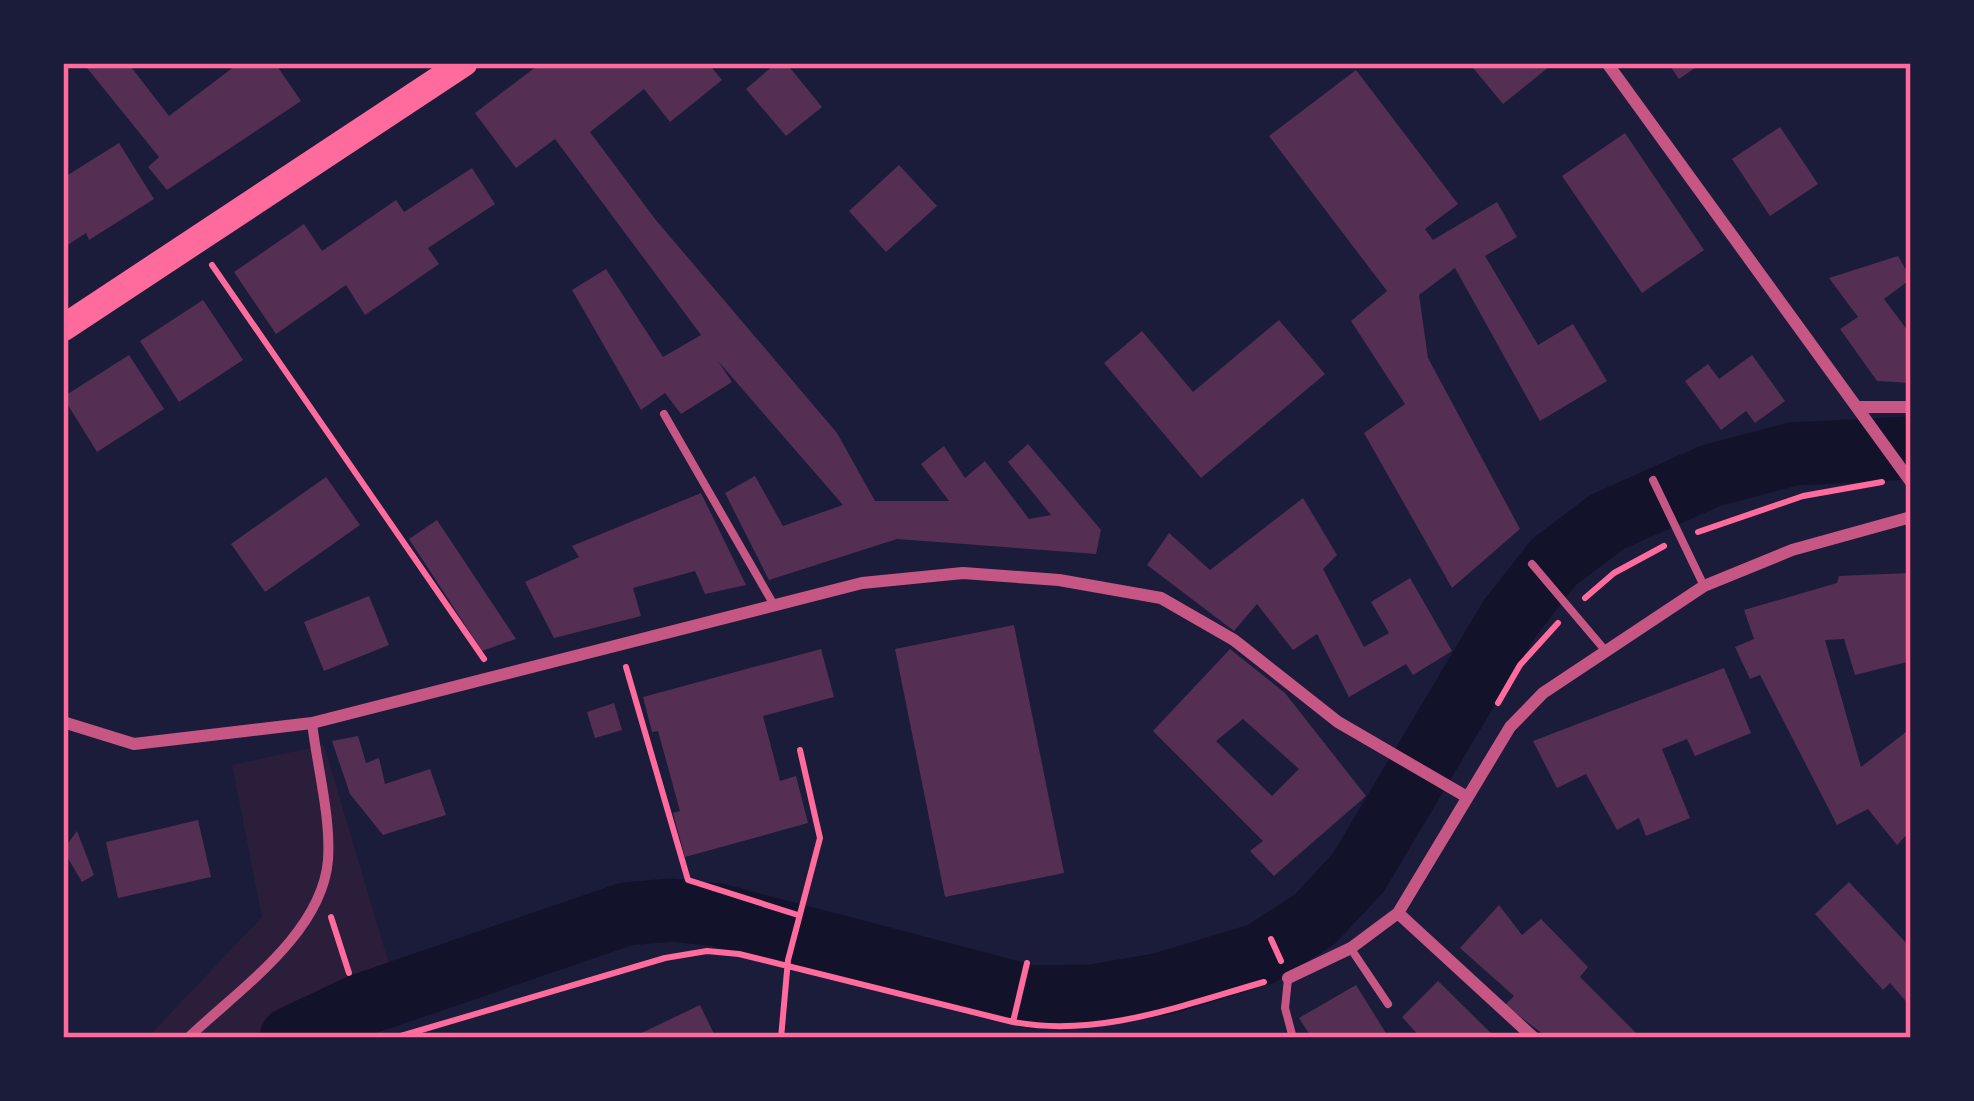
<svg xmlns="http://www.w3.org/2000/svg" width="1974" height="1101" viewBox="0 0 1974 1101" font-family="'PT Sans Narrow',sans-serif">
	<rect width="100%" height="100%" fill="#1b1b3a"/>
	<path fill="#2a1e3b" d="M324 745 406 1021 370 1038H147L262 917 232 765Z"/>
	<g fill="none" stroke-linecap="round" stroke-linejoin="round">
		<path stroke="#12122b" stroke-width="63" d="M291 1038 361 1005 626 914 671 910 718 915 1031 997 1092 996 1162 984 1261 954 1315 919 1358 873 1510 618 1554 562 1607 522 1710 476 1793 454 1911 448"/>
	</g>
	<path fill="#542f53" fill-rule="evenodd" d="M83 63H128L169 116 239 63H275L301 101 167 190 148 167 159 157Z
		M541 63H708L722 80 670 122 644 89 590 132 655 219 837 433 875 501H949L921 464 944 446 965 478 985 461 1029 519 1051 515 1008 462 1028 444 1101 530 1096 554 897 539 769 580 725 493 755 476 783 526 843 505 718 361 732 382 681 414 665 393 641 410 572 290 606 269 663 357 701 335 555 139 516 168 475 113Z
		M776 63H786L822 107 786 136 746 89Z
		M1469 63H1554L1503 104Z
		M1668 63H1702L1679 79Z
		M1356 70 1458 204 1425 229 1433 240 1497 202 1517 237 1485 256 1538 345 1573 324 1607 381 1540 421 1455 268 1419 295 1428 358 1520 529 1452 588 1364 433 1405 404 1351 321 1387 291 1269 136Z
		M1780 127 1818 184 1770 216 1732 159Z
		M1625 133 1704 250 1642 293 1562 176Z
		M119 143 154 199 89 240 86 233 63 248V178Z
		M899 165 937 206 886 252 849 211Z
		M472 168 495 204 428 248 439 264 365 315 346 285 276 334 234 272 304 224 322 251 396 200 404 212Z
		M1898 256 1911 279 1884 299 1911 335V383L1877 381 1840 329 1858 317 1829 278Z
		M203 300 243 360 179 402 140 341Z
		M1279 320 1325 374 1201 478 1104 363 1142 331 1193 392Z
		M129 355 164 409 97 452 63 397Z
		M1752 355 1785 401 1755 423 1746 411 1721 430 1685 381 1708 364 1719 379Z
		M326 477 360 525 265 592 231 544Z
		M701 493 746 585 705 594 695 571 633 588 641 616 554 638 525 582 579 557 572 546Z
		M1303 498 1337 555 1323 569 1364 647 1389 633 1371 602 1410 578 1452 651 1413 675 1406 664 1349 697 1317 634 1293 650 1257 604 1234 631 1147 565 1169 533 1210 570Z
		M437 520 516 639 482 651 409 539Z
		M1909 573 1911 661 1855 675 1844 639 1825 640 1861 767 1911 728V830L1897 845 1868 809 1837 825 1760 675 1750 679 1735 647 1754 639 1744 610 1837 583 1839 576Z
		M369 596 389 645 324 671 304 622Z
		M1014 625 1064 873 945 897 895 649Z
		M821 649 834 697 763 716 780 781 796 776 808 823 685 857 673 813 680 811 658 731 652 732 643 697Z
		M1230 649 1285 693 1366 796 1274 876 1250 851 1263 841 1153 731ZM1243 719 1299 769 1272 796 1216 741Z
		M1724 668 1751 733 1695 756 1687 739 1662 749 1690 818 1646 836 1639 818 1617 830 1586 774 1557 788 1533 741Z
		M614 703 622 730 595 738 587 712Z
		M358 736 366 763 379 758 385 784 430 769 446 815 383 835 350 794 332 741Z
		M198 820 211 877 118 898 106 842Z
		M77 831 94 875 82 882 63 850Z
		M1849 882 1911 948V1007L1890 983 1883 990 1815 914Z
		M1499 905 1522 935 1541 919 1588 967 1580 977 1641 1038H1548L1505 1005 1514 996 1460 948Z
		M1438 981 1496 1038H1421L1402 1017Z
		M1356 985 1389 1038H1312L1299 1018Z
		M700 1005 716 1038H631Z"/>
	<g fill="none" stroke-linecap="round" stroke-linejoin="round">
		<path stroke="#ff6b9d" stroke-width="6" d="M212 265 484 659
			M1698 532 1803 496 1882 482
			M1585 598 1614 573 1664 546
			M626 667 688 880 798 915
			M1498 703 1520 665 1558 623
			M331 917 349 973
			M1271 939 1281 961
			M1013 1022 1027 963
			M394 1038 665 958 707 951 739 954 1013 1022C1099 1038 1183 1005 1264 982
			M781 1038 788 960 820 838 800 750"/>
		<path stroke="#c65784" stroke-width="8" d="M664 414 774 605
			M1653 480 1704 586
			M1532 564 1604 649
			M1351 949 1388 1004
			M1288 979 1285 1008 1293 1038"/>
		<path stroke="#c65784" stroke-width="10" d="M188 1038C237 991 322 934 328 860 331 817 317 766 312 723"/>
		<path stroke="#c65784" stroke-width="12" d="M1607 63 1911 482
			M1859 407H1911
			M63 722 134 744 312 723 862 583 963 573 1059 580 1161 598 1234 640 1338 722 1467 797
			M1398 913 1534 1038
			M1288 978 1351 948 1398 913 1510 727 1543 693 1704 586 1792 550 1911 517"/>
		<path stroke="#ff6b9d" stroke-width="27" d="M63 328 464 63"/>
	</g>
	<rect width="1974" height="1101" fill="none" stroke="#1b1b3a" stroke-width="132"/>
	<rect x="66" y="66" width="1842" height="969" fill="none" stroke="#ff6b9d" stroke-width="4.5"/>
</svg>
